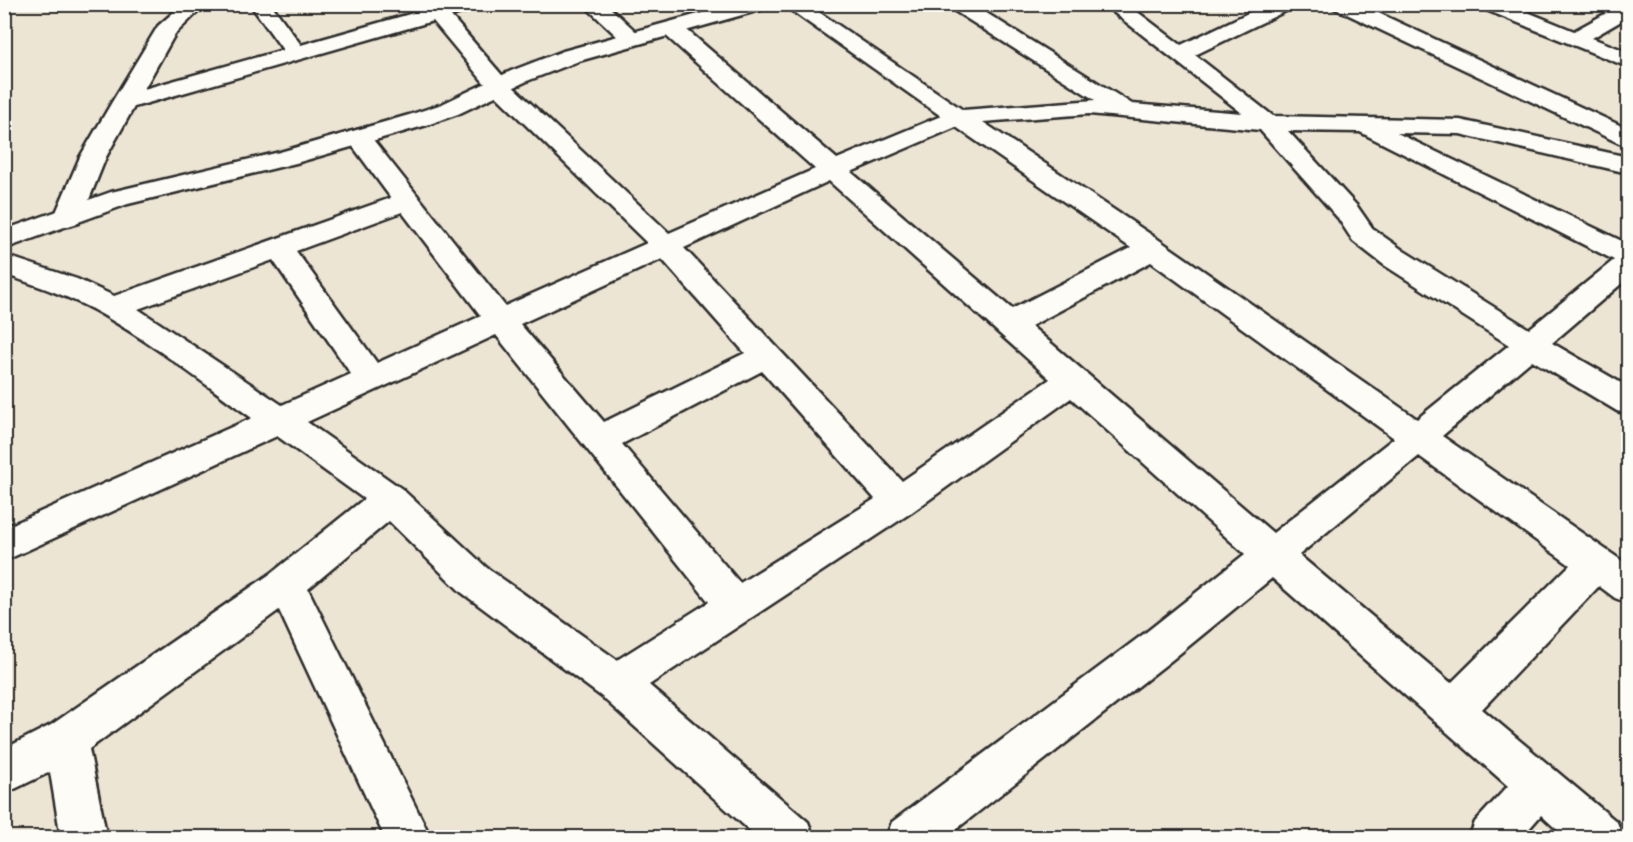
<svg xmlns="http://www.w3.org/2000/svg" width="1633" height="842" viewBox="0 0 1633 842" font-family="'Comic Neue',sans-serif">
	<rect width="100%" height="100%" fill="#ede5d3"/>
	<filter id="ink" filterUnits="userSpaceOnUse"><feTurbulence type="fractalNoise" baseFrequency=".0167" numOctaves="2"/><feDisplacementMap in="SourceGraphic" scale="12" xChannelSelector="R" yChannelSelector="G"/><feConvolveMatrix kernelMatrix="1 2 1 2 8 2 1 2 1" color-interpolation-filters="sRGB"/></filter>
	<g filter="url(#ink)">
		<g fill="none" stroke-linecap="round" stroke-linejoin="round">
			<g stroke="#2b2b2b" stroke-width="5">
				<path id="minor" d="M183 4H206L175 34 144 89 283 50 250 4H271L301 45 424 10 420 4H480L477 8 451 16 507 81 669 233 815 169 664 34 661 29 664 24 672 23 680 24 837 159 941 116 782 4H807L963 110 1095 100 950 8 947 4H972L1132 104 1242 113 1103 4H1127L1181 45 1267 4H1295L1292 8 1195 55 1273 116 1460 120 1628 157V173L1460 134 1397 133 1628 244V278L1552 343 1628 387V414L1617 411 1532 360 1442 436 1628 565V603L1615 598 1599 586 1482 709 1617 822 1623 838H1566L1541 815 1521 838H1469L1475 822 1508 786 1272 578 1173 659 945 838H886L892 822 1145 633 1245 554 1071 398 912 512 649 685 808 822 814 838H758L602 697 461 592 389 521 308 589 431 838H385L279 610 89 749 107 838H61L50 772 4 794V749L51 725 273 572 364 499 277 436 4 561V528L252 418C203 383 155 345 103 315 72 297 38 286 4 274V255L77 279 114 296 391 198 346 137 349 132 358 130 367 132 505 306 647 243 491 91 433 21 134 107 106 157 82 217 78 223 68 226 58 223 54 217 80 157 112 102 158 26ZM1089 114 1260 130 1338 218 1353 241 1384 265 1509 345 1417 419 1162 242 983 122ZM956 127 1131 248 1012 309 851 172ZM1288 131 1360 132 1614 260 1529 329 1404 251 1373 229 1357 206ZM829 181 1050 379 902 481 684 248ZM402 212 481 316 377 363 296 251ZM662 259 745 353 604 422 520 324ZM273 260 351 374 282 405 138 309ZM1151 262 1394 438 1273 533 1031 326ZM496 335 709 602 617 660 487 568 402 489 307 422ZM762 371 875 499 740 583 622 444ZM1419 456 1570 565 1451 683 1299 555Z
					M583 4H606L643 38 640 43 632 45 624 43Z
					M1331 4H1359L1628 129V145L1619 143 1334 8Z
					M1478 4H1508L1574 31 1621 5 1628 4V17L1592 38 1628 52V67L1481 8Z"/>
			</g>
			<g stroke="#2b2b2b" stroke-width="5">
				<path id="tertiary" d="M735 4H770L767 8 579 61 527 81 458 114 427 125 296 163 128 204 4 249V230L111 192 280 152 409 115 442 104 511 71 563 51Z"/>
			</g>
			<use href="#minor" fill="#fdfcf7" fill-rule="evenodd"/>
			<use href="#tertiary" fill="#fdfcf7" fill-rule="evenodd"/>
		</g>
	</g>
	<rect width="1633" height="842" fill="none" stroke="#fdfcf7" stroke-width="24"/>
	<rect x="12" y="12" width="1609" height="818" fill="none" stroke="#2b2b2b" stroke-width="2" filter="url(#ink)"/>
</svg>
